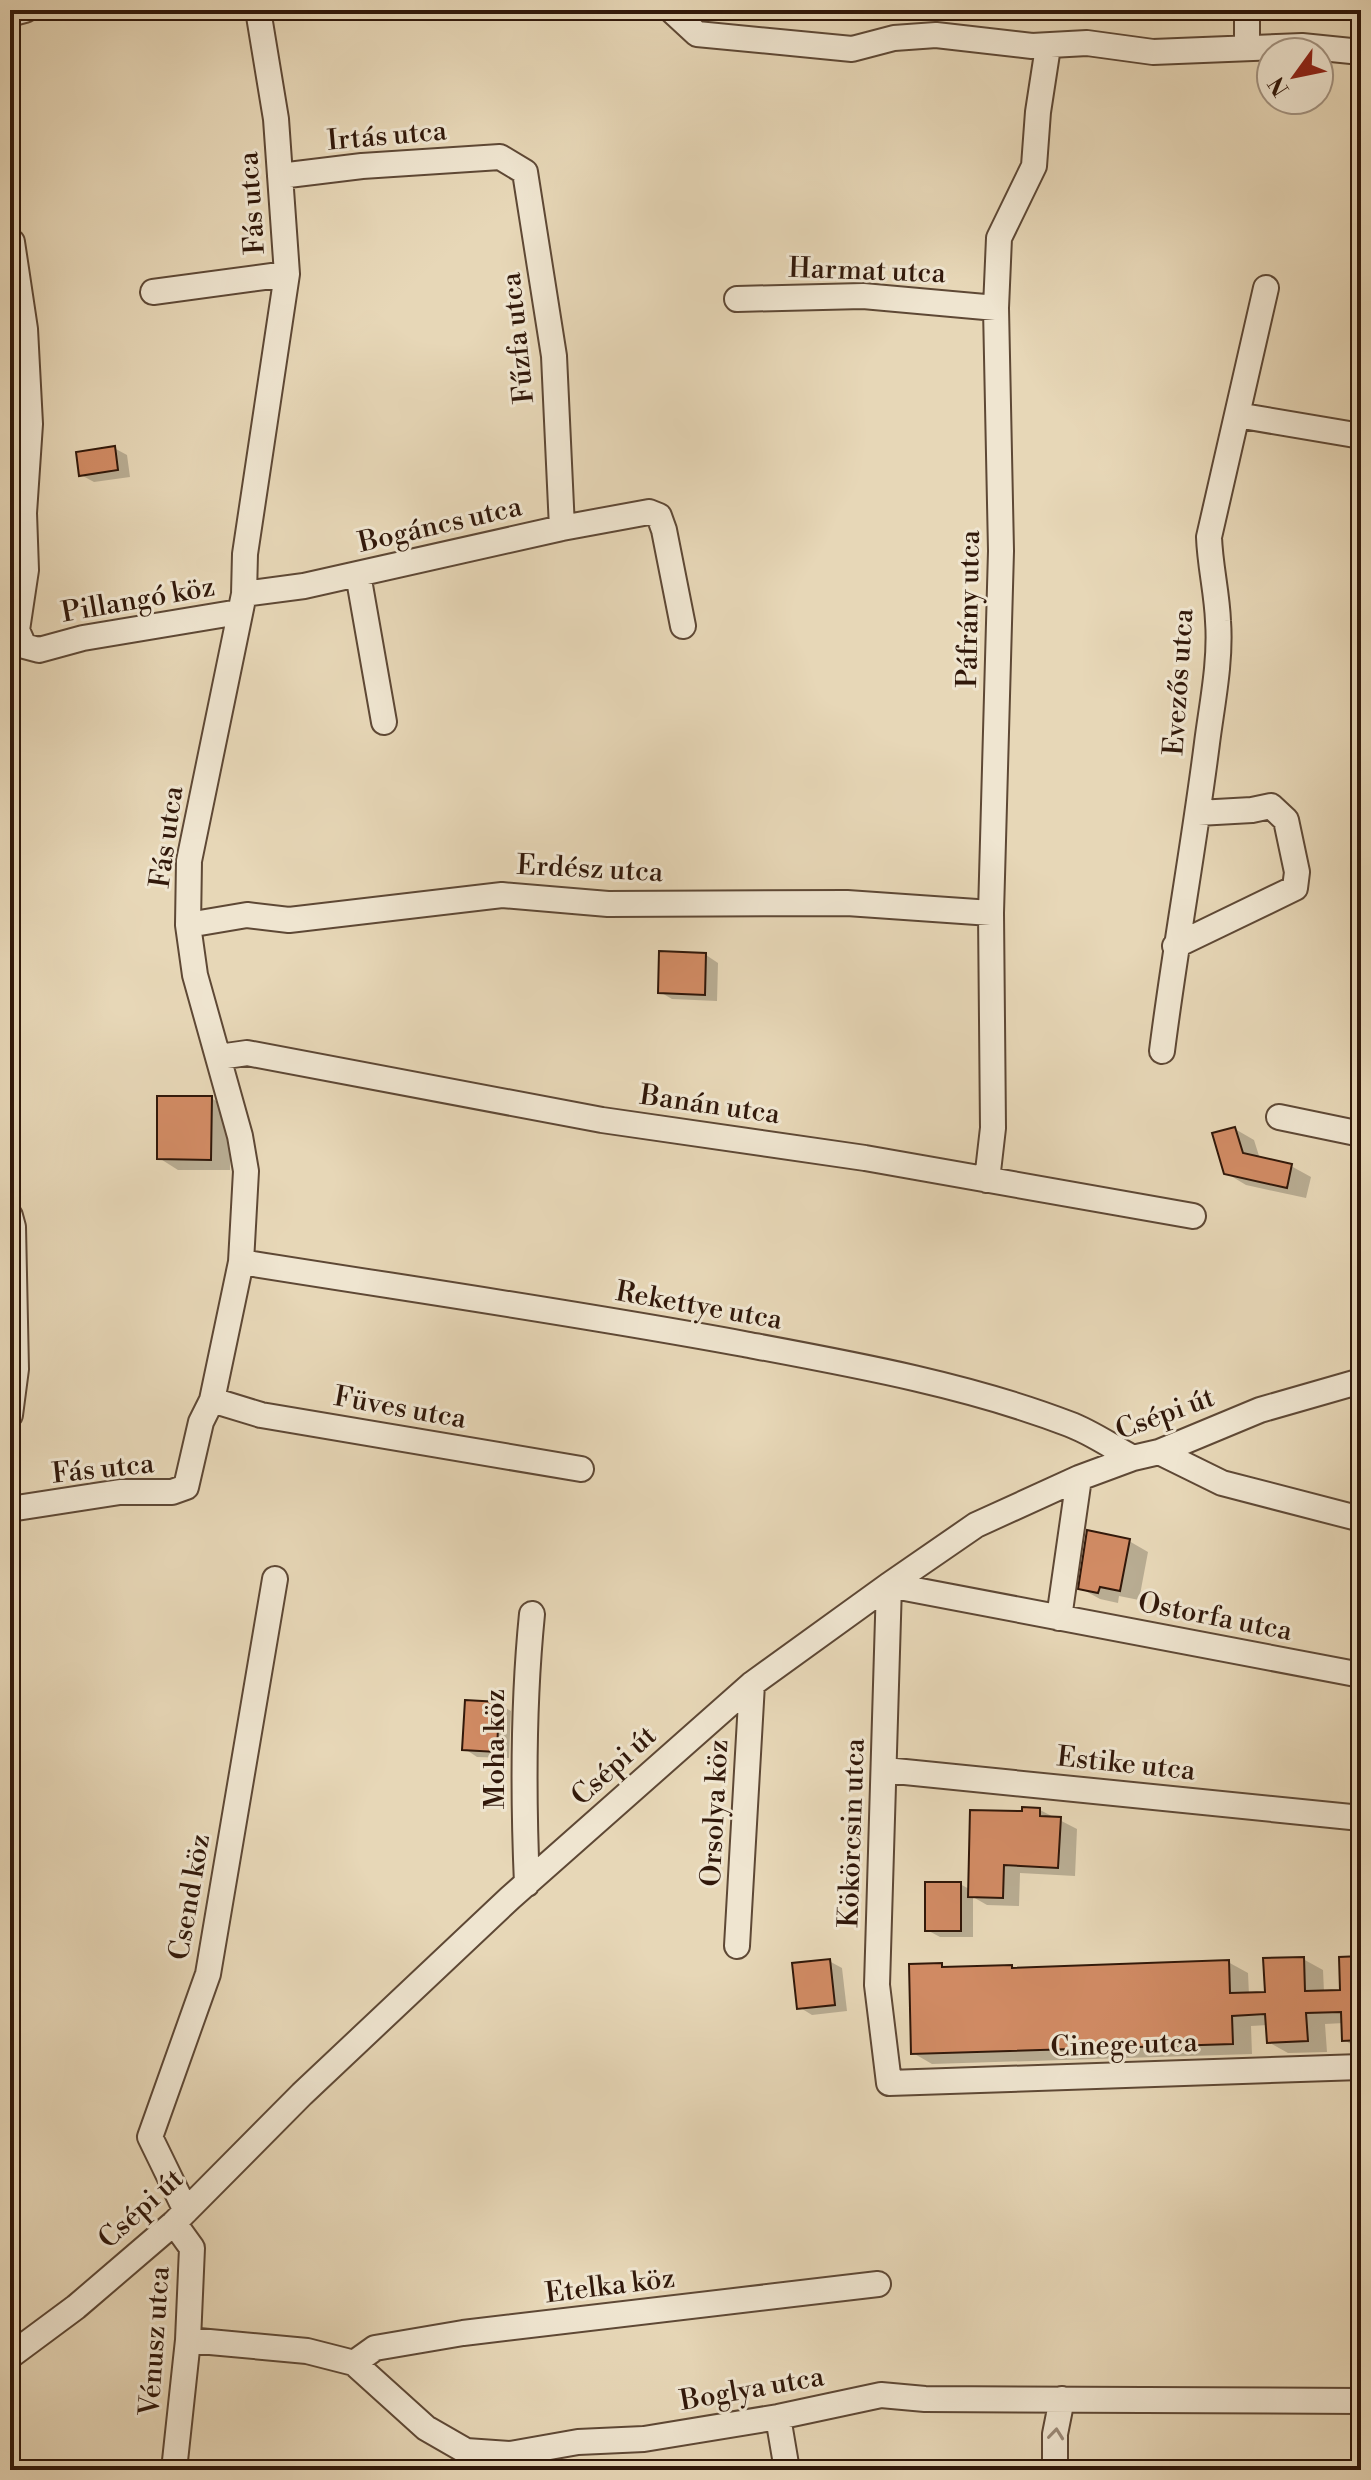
<svg xmlns="http://www.w3.org/2000/svg" width="1371" height="2480" viewBox="0 0 1371 2480" font-family="'Libre Bodoni',serif">
	<rect width="100%" height="100%" fill="#e7d7b7"/>
	<filter id="stains"><feTurbulence type="fractalNoise" baseFrequency=".0025" numOctaves="4"/><feColorMatrix values="0 0 0 0 .2 0 0 0 0 .09 0 0 0 0 .02 0 0 0 .5 -.17"/></filter>
	<radialGradient id="worn" r=".72"><stop offset=".6" stop-color="#630" stop-opacity="0"/><stop offset="1" stop-color="#630" stop-opacity=".3"/></radialGradient>
	<path fill="#0003" d="M114 448 127 455 130 477 94 482 81 475Z
		M706 955 718 963 717 1001 672 999 660 992Z
		M211 1098 231 1110 230 1170H178L159 1158Z
		M1235 1129 1254 1140 1260 1159 1291 1166 1311 1177 1306 1198 1246 1185 1226 1173Z
		M1129 1541 1148 1552 1139 1600 1119 1596 1118 1603 1100 1599 1080 1588Z
		M499 1704 511 1711 509 1758 477 1757 465 1749Z
		M1040 1810 1077 1829 1075 1876 1020 1873 1019 1906 987 1905 973 1897V1937H940L927 1930 960 1884 971 1890 1024 1813Z
		M1361 1958V2050L1344 2040V2023L1325 2024 1327 2052 1288 2053 1268 2042V2025L1251 2026 1252 2054 932 2064 913 2053 941 1965 947 1969 1011 1967 1015 1969 1228 1962 1248 1973 1249 1995 1267 1994 1303 1959 1323 1970 1324 1992H1342Z
		M829 1961 842 1968 847 2011 812 2015 799 2007Z"/>
	<path fill="#d18b64" stroke="#31180a" stroke-width="2" d="M115 446 118 470 79 476 76 452Z
		M659 951 706 953 705 995 658 993Z
		M157 1096H212L211 1160 157 1159Z
		M1235 1127 1243 1153 1292 1164 1287 1188 1224 1174 1212 1133Z
		M1087 1530 1130 1539 1120 1591 1100 1587 1098 1593 1078 1589Z
		M465 1700 499 1702 497 1752 462 1750Z
		M1022 1807 1040 1808V1816L1061 1817 1058 1868 1004 1865 1003 1898 968 1897 970 1810 1022 1811Z
		M925 1882H961V1931H925Z
		M1361 1956V2040L1342 2041 1341 2012 1306 2013 1308 2041 1267 2043 1265 2014 1232 2016 1233 2044 911 2054 909 1964 942 1963V1967L1012 1965V1968L1229 1960 1230 1993 1265 1992 1263 1958 1304 1957 1305 1991 1340 1990 1339 1957Z
		M830 1959 835 2005 797 2009 792 1963Z"/>
	<g fill="none" stroke-linecap="round" stroke-linejoin="round">
		<g stroke="#5e4835" stroke-width="28">
			<path id="minor" d="M671 10 697 34 852 49 894 38 936 35 1032 46 1087 43 1153 52 1302 46 1361 52
				M1247 10V48
				M10 14 25 10
				M280 176 362 166 500 157 525 172 554 356 562 528
				M12 242 25 329 30 424 24 513 26 570 17 630 24 646 39 650 83 638 239 612
				M153 292 287 274
				M737 299 863 296 996 308
				M1237 415 1361 436
				M358 574 384 722
				M244 594 304 586 562 528 649 512 659 516 664 530 683 626
				M188 925 247 915 289 920 502 895 608 904 847 903 991 913
				M1175 946 1295 888 1297 872 1286 820 1271 806 1252 810 1198 813
				M1162 1051C1175 948 1194 846 1207 743 1212 704 1221 661 1218 621 1217 593 1210 566 1209 537L1266 288
				M219 1057 247 1053 602 1120 865 1158 1193 1216
				M1279 1117 1361 1134
				M987 1180 993 1128 991 913 1001 551 996 308 999 238 1034 166 1038 112 1048 47
				M10 1216 13 1227 16 1369 10 1415
				M241 1262C409 1289 577 1313 744 1344 851 1364 968 1385 1069 1424 1091 1432 1112 1447 1133 1458
				M212 1400 261 1415 581 1469
				M1159 1452 1222 1483 1361 1519
				M10 1509 120 1492H172L186 1487 201 1422 212 1400 241 1262 246 1171 240 1136 195 975 188 925 189 861 244 594 245 554 287 274 276 119 258 10
				M1059 1618 1079 1478
				M1361 1675 889 1585 877 1985 889 2083 1361 2067
				M885 1770 1361 1818
				M527 1884C523 1793 523 1704 532 1614
				M737 1946 752 1684
				M186 2211 150 2137 208 1974 275 1579
				M174 2223 192 2248 188 2340 174 2470
				M188 2340 307 2351 354 2363 426 2428 466 2451 510 2454 578 2442 644 2439 778 2417 881 2395 925 2399 1361 2401
				M10 2356 76 2307 174 2223 302 2094 510 1898 752 1684 889 1585 976 1525 1079 1478 1133 1458 1159 1452 1260 1410 1361 1381
				M354 2363 375 2348 463 2333 878 2284
				M778 2417 787 2470
				M1055 2470V2434L1062 2399"/>
		</g>
		<use href="#minor" stroke="#efe5d0" stroke-width="24"/>
	</g>
	<defs><path id="oneway-chevron" d="M-2-3.5L2.5 0L-2 3.5" fill="none" stroke-width="1.6" stroke-linecap="round" stroke-linejoin="round" transform="scale(2)"/></defs>
	<use stroke="#9a8977" href="#oneway-chevron" transform="translate(1056 2434) rotate(-84)"/>
	<g text-anchor="middle" dominant-baseline="central" stroke-width="6" stroke-linejoin="round" paint-order="stroke">
		<g font-size="28" fill="#31180a" stroke="#efe5d0">
			<text transform="translate(387 136) rotate(-5)">Irtás utca</text>
			<text transform="translate(252 203) rotate(-94)">Fás utca</text>
			<text transform="translate(867 271) rotate(2)">Harmat utca</text>
			<text transform="translate(518 338) rotate(-96)">Fűzfa utca</text>
			<text transform="translate(440 525) rotate(-13)">Bogáncs utca</text>
			<text transform="translate(138 600) rotate(-10)">Pillangó köz</text>
			<text transform="translate(969 609) rotate(-89)">Páfrány utca</text>
			<text transform="translate(1179 682) rotate(-86)">Evezős utca</text>
			<text transform="translate(167 837) rotate(-82)">Fás utca</text>
			<text transform="translate(590 869) rotate(3)">Erdész utca</text>
			<text transform="translate(710 1105) rotate(8)">Banán utca</text>
			<text transform="translate(699 1306) rotate(10)">Rekettye utca</text>
			<text transform="translate(400 1408) rotate(10)">Füves utca</text>
			<text transform="translate(1165 1414) rotate(-20)">Csépi út</text>
			<text transform="translate(103 1469) rotate(-6)">Fás utca</text>
			<text transform="translate(1215 1617) rotate(11)">Ostorfa utca</text>
			<text transform="translate(495 1749) rotate(-90)">Moha köz</text>
			<text transform="translate(1126 1764) rotate(6)">Estike utca</text>
			<text transform="translate(614 1766) rotate(-42)">Csépi út</text>
			<text transform="translate(715 1813) rotate(-87)">Orsolya köz</text>
			<text transform="translate(852 1833) rotate(-88)">Kökörcsin utca</text>
			<text transform="translate(190 1897) rotate(-80)">Csend köz</text>
			<text transform="translate(1124 2045) rotate(-2)">Cinege utca</text>
			<text transform="translate(141 2209) rotate(-42)">Csépi út</text>
			<text transform="translate(610 2286) rotate(-7)">Etelka köz</text>
			<text transform="translate(155 2341) rotate(-86)">Vénusz utca</text>
			<text transform="translate(752 2389) rotate(-10)">Boglya utca</text>
		</g>
	</g>
	<rect width="1371" height="2480" fill="none" stroke="#e7d7b7" stroke-width="40"/>
	<rect x="12" y="12" width="1347" height="2456" fill="none" stroke="#31180a" stroke-width="4"/>
	<rect x="20" y="20" width="1331" height="2440" fill="none" stroke="#31180a" stroke-width="2"/>
	<g transform="translate(1295 76) rotate(237)"><circle r="38" fill="#efe5d0" stroke="#a39381" stroke-width="2"/>
	<path d="M0-6L14 30L0 20L-14 30Z" fill="#8f2418"/>
	<text y="-12" font-size="22" font-weight="bold" text-anchor="middle" fill="#31180a">N</text>
	</g>
	<rect width="100%" height="100%" filter="url(#stains)"/>
	<rect width="100%" height="100%" fill="url(#worn)"/>
</svg>
